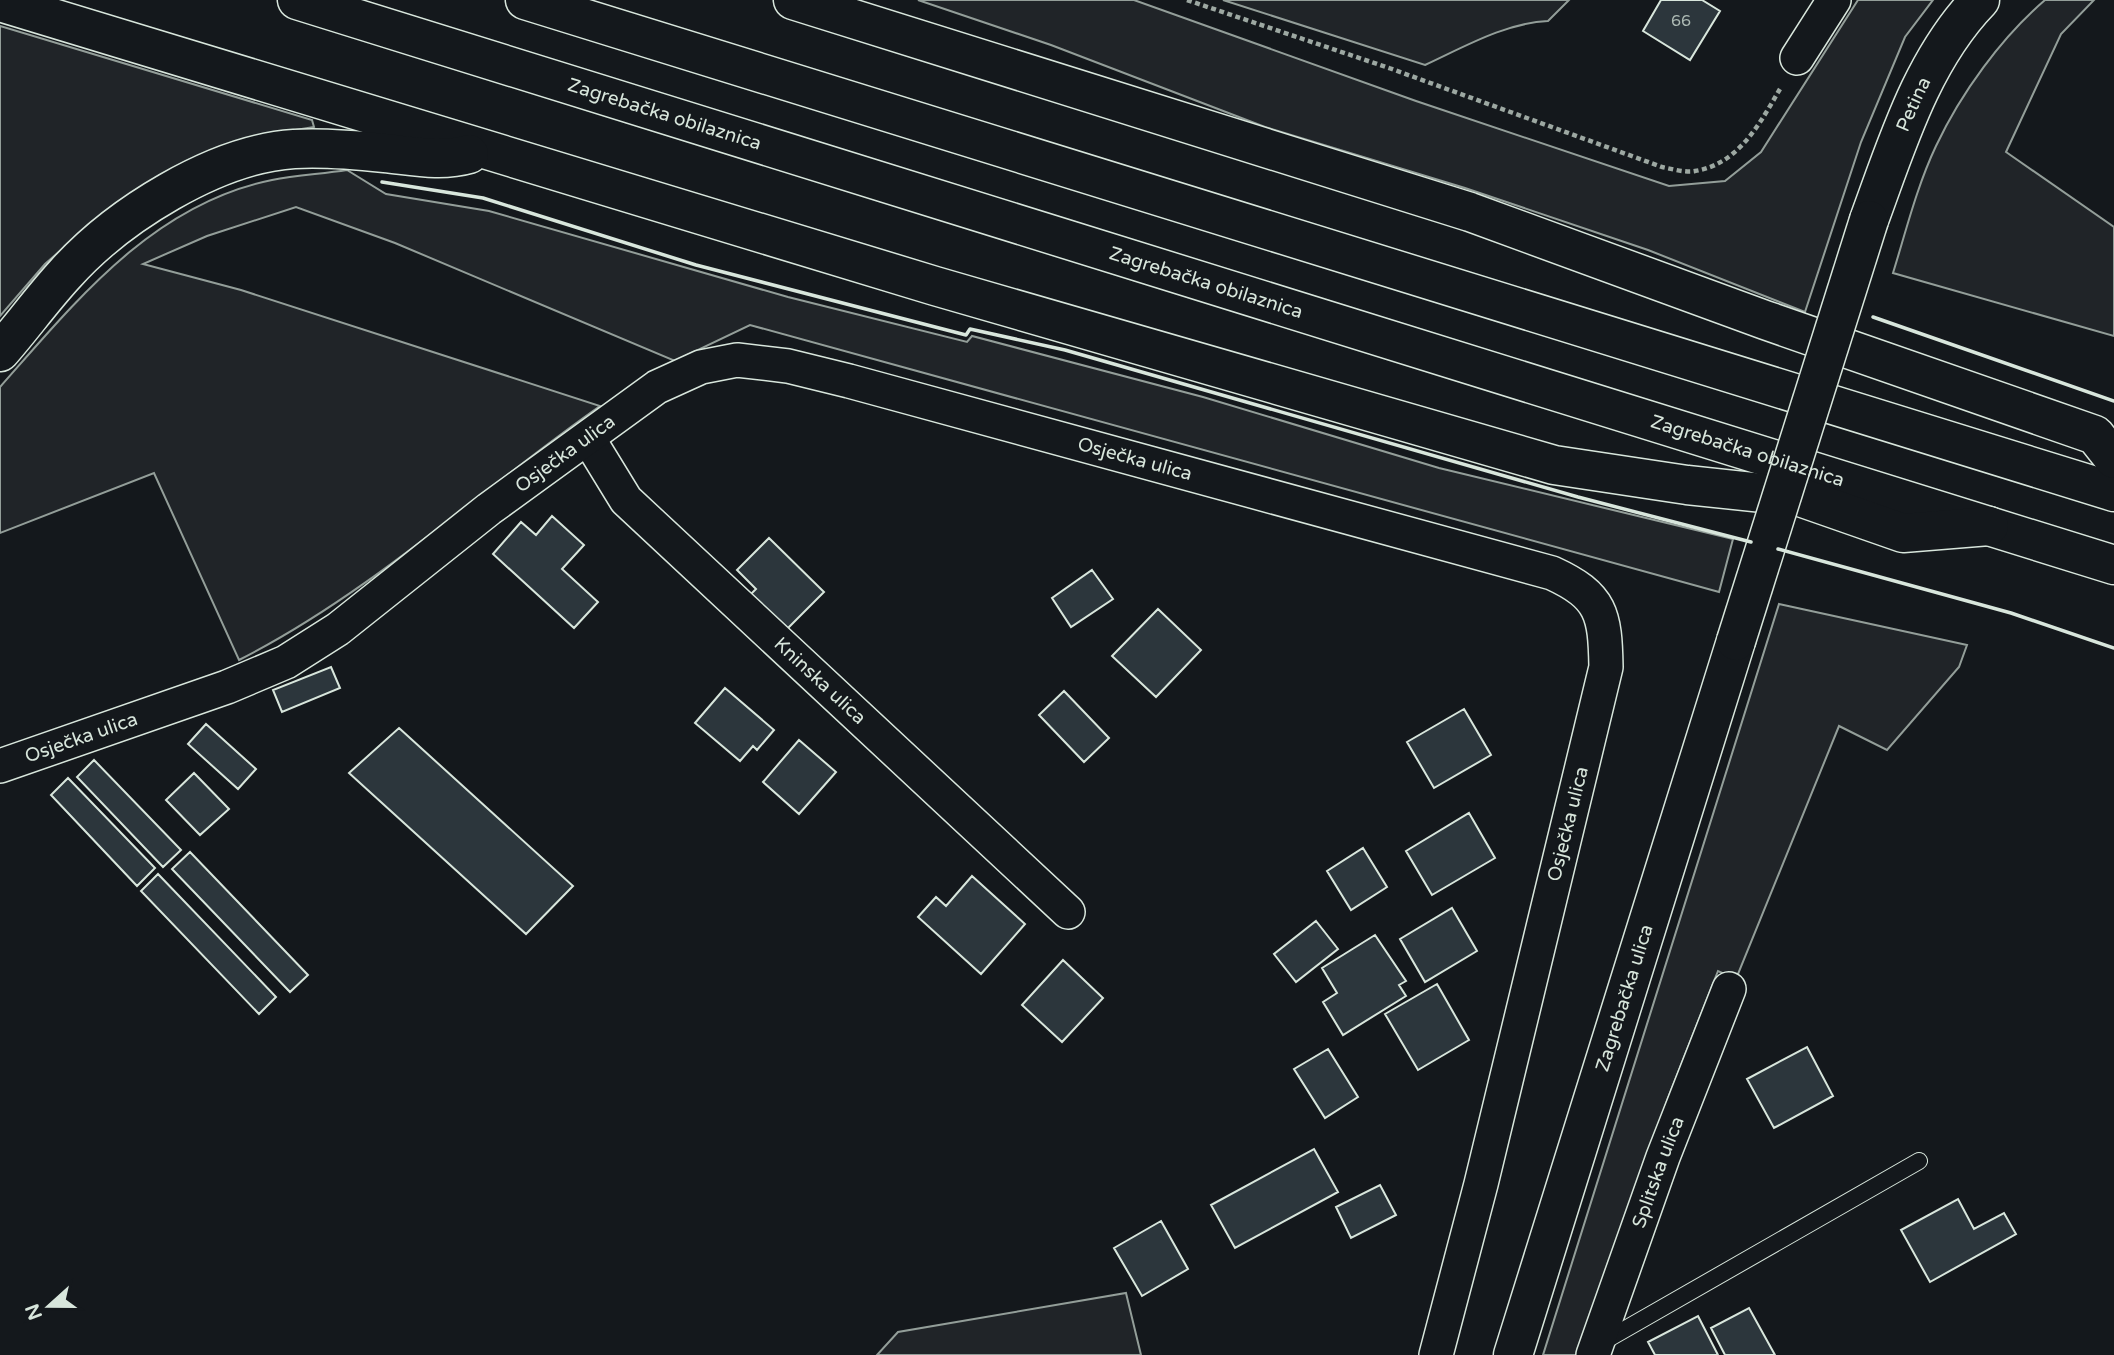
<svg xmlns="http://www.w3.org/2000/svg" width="2114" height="1355" viewBox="0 0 2114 1355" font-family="'Varela Round',sans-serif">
	<rect width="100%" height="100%" fill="#14181c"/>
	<path fill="#202428" stroke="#939e99" stroke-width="2" d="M918 0H1134L1416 101 1669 186 1725 181 1761 152 1858 0H1933L1905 37 1861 142 1805 312 1648 250 1465 188 1265 127 1051 45Z
		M1223 0H1569L1548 21C1505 23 1464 47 1425 65Z
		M2045 0H2094L2061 34 2006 152 2114 227V336L1893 273C1906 231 1917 186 1936 146 1961 93 2001 38 2045 0Z
		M0 26 312 120 314 127 258 136 86 228 45 264 0 316Z
		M347 170 386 194 489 211 788 297 967 342 972 336 1203 397 1439 468 1733 539 1719 592 750 325 675 361 395 243 296 207 207 236 143 264 241 290 600 406C480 490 371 593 239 660L154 473 0 533V387C76 301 153 204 272 180 297 175 322 174 347 170Z
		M1779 604 1967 645 1959 667 1887 750 1839 726 1736 979 1718 971 1668 1098 1581 1355H1543Z
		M1126 1293 1141 1355H877L898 1332Z"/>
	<path fill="#2c363c" stroke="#d8e6dc" stroke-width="2" d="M1661 0H1702L1720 11 1690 60 1643 31Z
		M552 516 584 545 562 569 598 602 574 628 493 554 521 522 536 535Z
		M769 538 824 592 782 634 746 599 756 589 737 570Z
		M1092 570 1113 599 1071 627 1052 598Z
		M1158 609 1201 650 1156 697 1112 656Z
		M331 667 340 688 282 712 273 690Z
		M725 688 774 730 757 750 753 746 740 761 695 723Z
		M1064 691 1109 738 1084 762 1039 715Z
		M1464 709 1491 755 1434 788 1407 742Z
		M206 724 256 769 238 789 188 744Z
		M399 728 573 886 526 934 349 773Z
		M799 740 836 772 799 814 763 782Z
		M94 760 181 850 163 867 77 777Z
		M194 773 229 809 200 835 166 800Z
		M68 778 155 868 137 886 51 795Z
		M1469 813 1495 858 1432 895 1406 851Z
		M1363 848 1387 887 1351 910 1327 871Z
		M190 852 308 975 290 992 172 869Z
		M158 874 276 997 259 1014 141 891Z
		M972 876 1025 924 981 974 918 917 936 897 946 906Z
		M1452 908 1477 951 1425 982 1400 939Z
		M1316 921 1338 949 1296 982 1274 954Z
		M1375 935 1406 981 1399 985 1406 996 1343 1035 1323 1002 1337 993 1322 968Z
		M1063 960 1103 998 1062 1042 1022 1005Z
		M1437 984 1469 1040 1418 1070 1385 1014Z
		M1807 1047 1833 1096 1774 1128 1747 1079Z
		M1328 1049 1358 1097 1325 1118 1294 1069Z
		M1314 1149 1338 1192 1235 1248 1211 1205Z
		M1380 1185 1396 1215 1351 1238 1336 1207Z
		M1958 1199 1974 1229 2004 1213 2016 1234 1930 1282 1901 1230Z
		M1161 1221 1188 1269 1142 1296 1114 1248Z
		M1749 1308 1775 1355H1725L1711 1328Z
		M1698 1316 1718 1355H1655L1648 1342Z"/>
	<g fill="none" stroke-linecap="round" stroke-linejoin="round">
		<g stroke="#d8e6dc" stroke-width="18">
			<path id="service" d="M1601 1343 1919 1161"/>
		</g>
		<g stroke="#d8e6dc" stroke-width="36">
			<g id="minor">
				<path d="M1797 58 1834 0"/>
				<path id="s1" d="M588 438 626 500 1068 912"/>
				<path id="s2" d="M0 766 227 687 286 662 338 629 489 509 657 387 701 367 737 360 788 366 849 381 1552 573C1602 596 1605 614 1606 667L1481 1184 1436 1355"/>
				<path id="s3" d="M1593 1355 1663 1157 1729 989"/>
			</g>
		</g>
		<g stroke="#d8e6dc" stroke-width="41">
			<g id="tertiary">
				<path id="s4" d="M1869 220C1897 144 1922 60 1980 0"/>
				<path id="s5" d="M1513 1355 1736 641"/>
			</g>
		</g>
		<g stroke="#d8e6dc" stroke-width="41">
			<g id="motorway">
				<path id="s6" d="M297 0 2114 565"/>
				<path d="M525 0 2114 492"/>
				<path d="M793 0 1470 212 1765 320 2095 435 2114 459"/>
				<path d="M0 2 935 286 1554 465 1687 485 1800 497 1903 533 1989 526"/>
				<path d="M0 352C22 327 42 299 65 274 117 216 215 154 294 149 324 147 356 150 385 153 414 156 441 162 469 154"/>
			</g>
		</g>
		<path stroke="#9da8a2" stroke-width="4.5" stroke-dasharray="5 3.5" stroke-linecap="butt" d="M1187 0 1389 68 1662 167C1672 169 1686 173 1695 171 1739 164 1760 123 1780 89"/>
		<use href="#service" stroke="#14181c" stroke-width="16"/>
		<use href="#minor" stroke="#14181c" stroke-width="33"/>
		<use href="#tertiary" stroke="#14181c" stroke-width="38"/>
		<use href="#motorway" stroke="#14181c" stroke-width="38"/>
		<g stroke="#d8e6dc" stroke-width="41" stroke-linecap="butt">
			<path id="tertiary-bridge" d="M1736 641 1869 220"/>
		</g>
		<use href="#tertiary-bridge" stroke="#14181c" stroke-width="38"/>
		<path stroke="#d8e6dc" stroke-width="3.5" d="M382 182 483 198 696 265 966 335 970 329 1065 350 1578 497 1751 542
			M1873 317 2114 401
			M1778 549 2011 613 2114 648"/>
	</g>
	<g text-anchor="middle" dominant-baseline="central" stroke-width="5" stroke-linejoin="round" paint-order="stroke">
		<g font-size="16" fill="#adbab4">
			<text x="1681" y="21">66</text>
		</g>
		<g font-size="19" fill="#d8e6dc" stroke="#14181c">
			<text stroke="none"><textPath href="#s4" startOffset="124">Petina</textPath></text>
			<text stroke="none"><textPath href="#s6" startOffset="385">Zagrebačka obilaznica</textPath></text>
			<text stroke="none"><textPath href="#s6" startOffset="952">Zagrebačka obilaznica</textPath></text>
			<text stroke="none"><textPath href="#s6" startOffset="1519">Zagrebačka obilaznica</textPath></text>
			<text stroke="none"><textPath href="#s2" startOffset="653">Osječka ulica</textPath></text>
			<text stroke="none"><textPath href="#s2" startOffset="1262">Osječka ulica</textPath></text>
			<text stroke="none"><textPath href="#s1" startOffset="338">Kninska ulica</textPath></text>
			<text stroke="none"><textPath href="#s2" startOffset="86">Osječka ulica</textPath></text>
			<text transform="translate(1568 824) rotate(-76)">Osječka ulica</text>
			<text stroke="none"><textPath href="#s5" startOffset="374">Zagrebačka ulica</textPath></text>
			<text stroke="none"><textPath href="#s3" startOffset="194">Splitska ulica</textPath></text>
		</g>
	</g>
	<g transform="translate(49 1306) rotate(249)" stroke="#14181c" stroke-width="5" paint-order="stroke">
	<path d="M0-5L12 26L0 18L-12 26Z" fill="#d8e6dc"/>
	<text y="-10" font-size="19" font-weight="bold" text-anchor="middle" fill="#d8e6dc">N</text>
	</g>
</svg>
